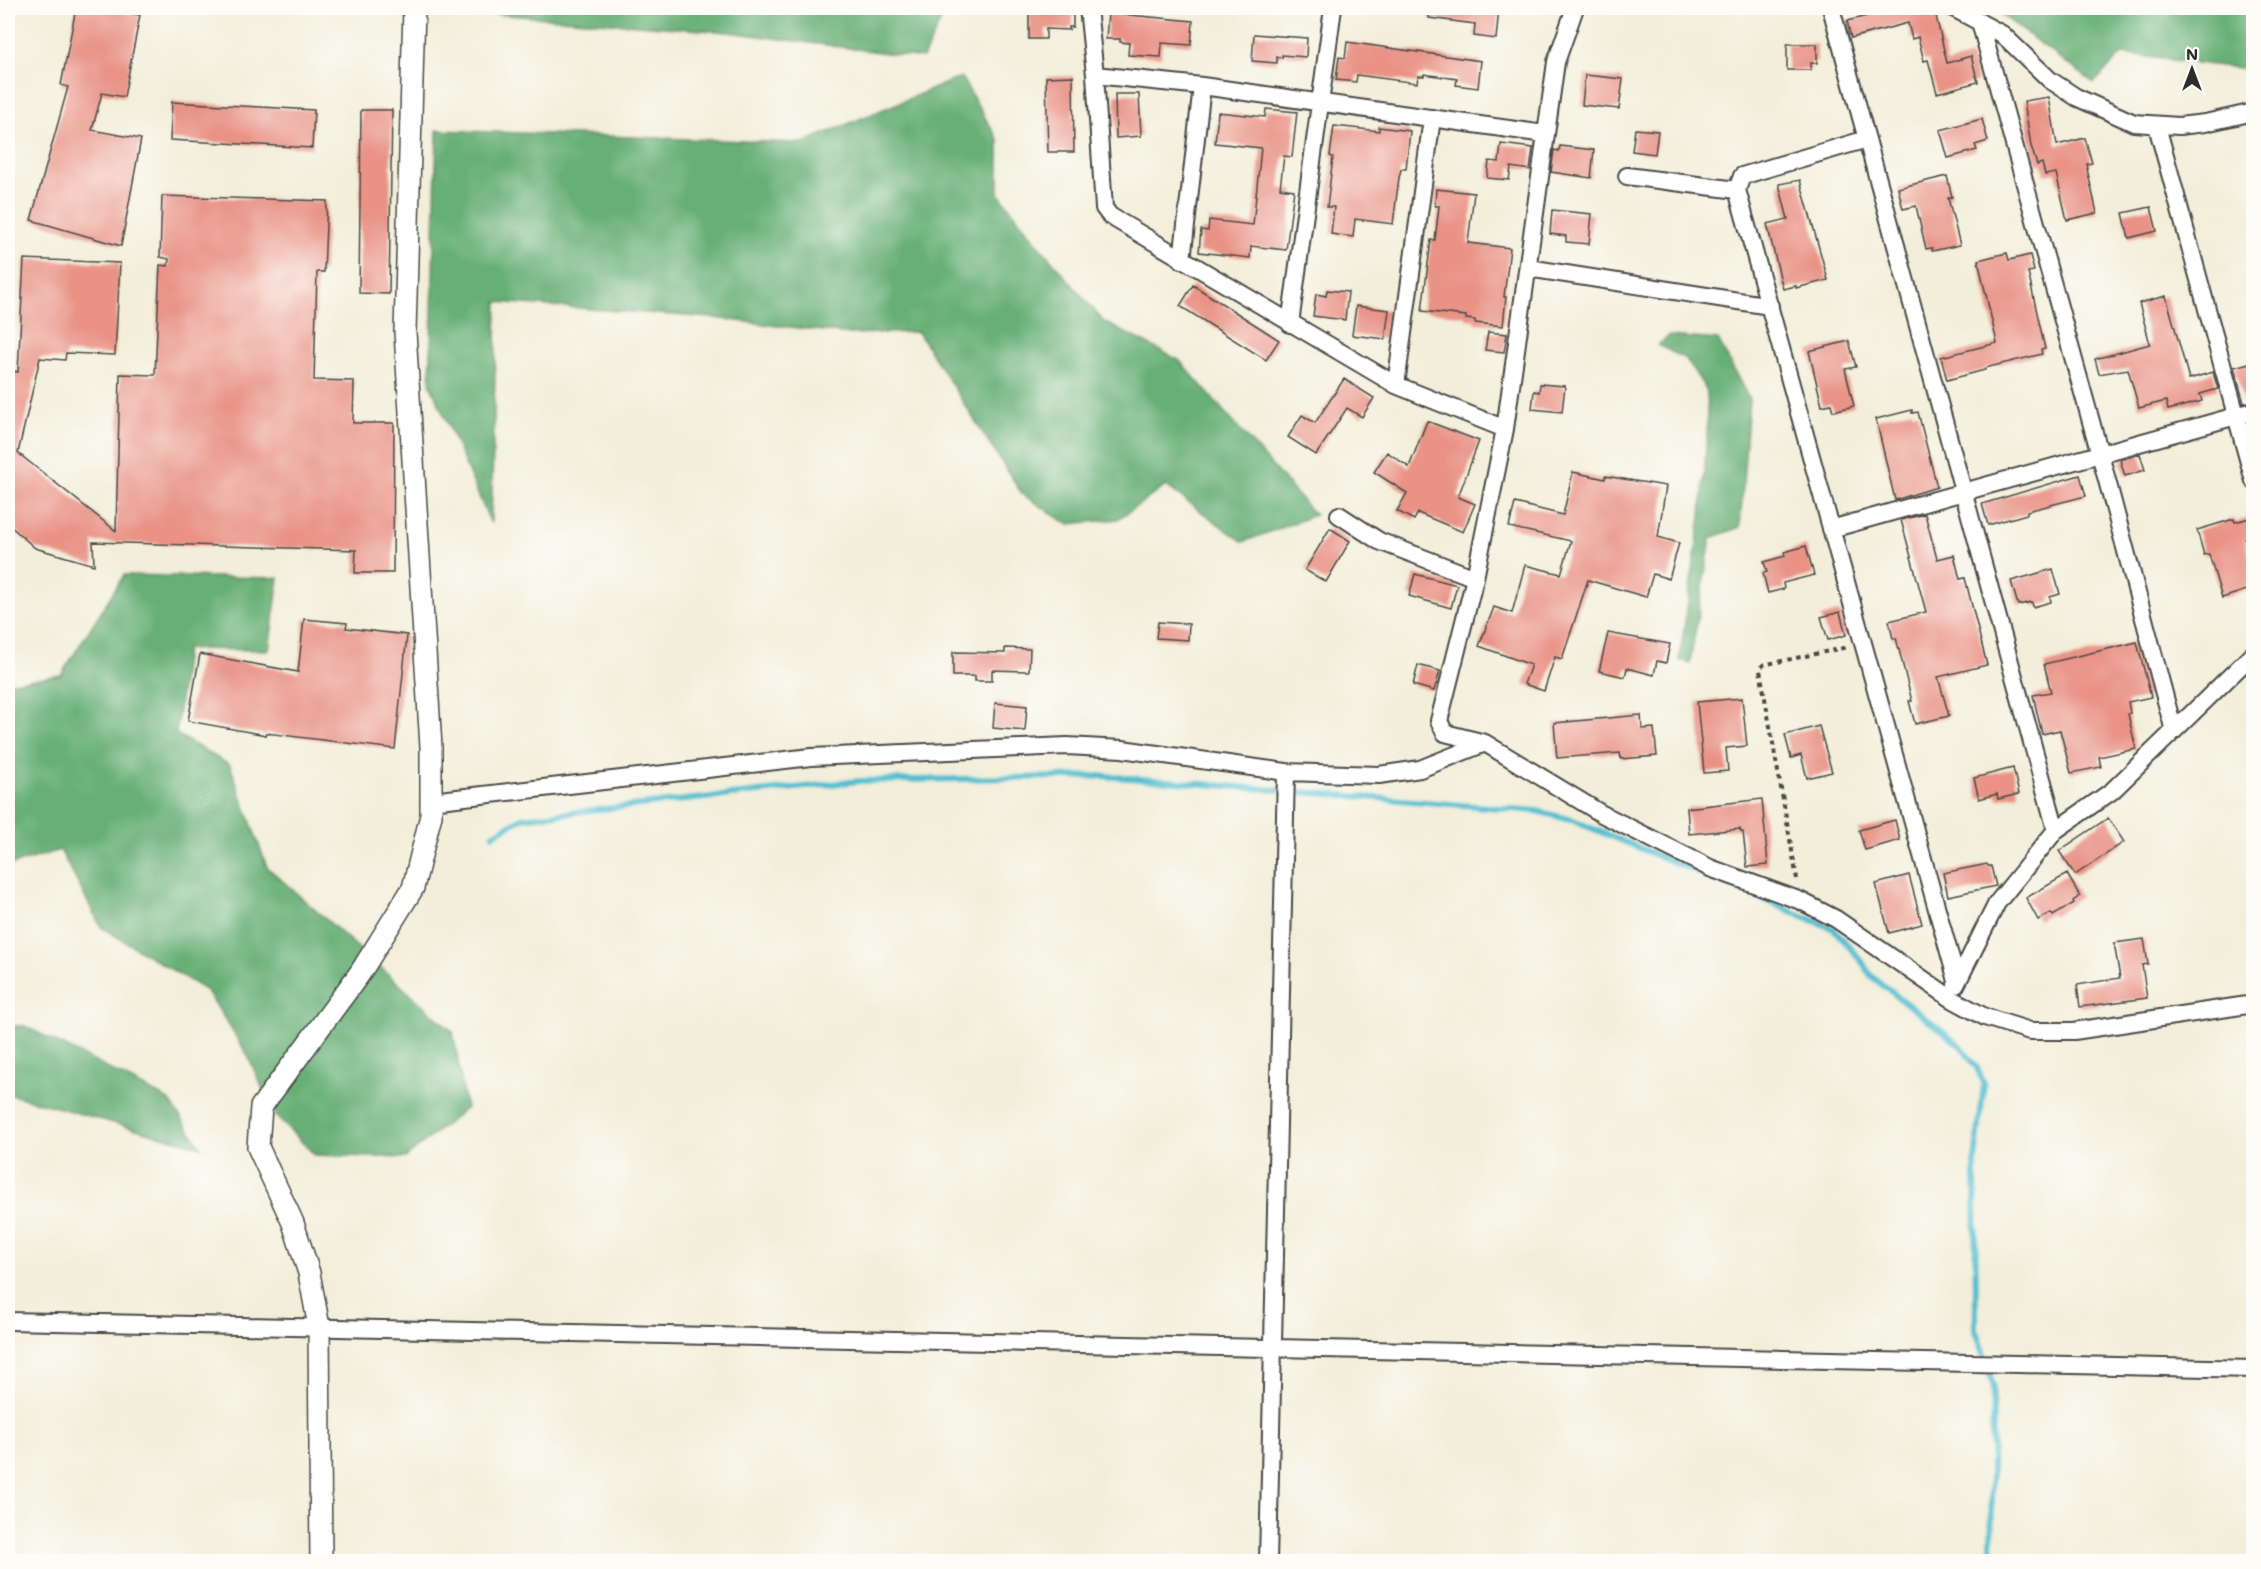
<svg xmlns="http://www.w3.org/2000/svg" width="2261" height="1569" viewBox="0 0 2261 1569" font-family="Mali,sans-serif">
	<rect width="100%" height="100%" fill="#fdfcf7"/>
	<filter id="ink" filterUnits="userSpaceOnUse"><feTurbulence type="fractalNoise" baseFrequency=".0167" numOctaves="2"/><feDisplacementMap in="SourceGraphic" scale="12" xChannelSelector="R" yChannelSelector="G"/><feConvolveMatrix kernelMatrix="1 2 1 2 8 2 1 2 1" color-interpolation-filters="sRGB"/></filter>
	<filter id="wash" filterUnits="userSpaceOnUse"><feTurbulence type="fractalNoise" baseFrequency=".008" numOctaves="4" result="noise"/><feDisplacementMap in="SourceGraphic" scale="24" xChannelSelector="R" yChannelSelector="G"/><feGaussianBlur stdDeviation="1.35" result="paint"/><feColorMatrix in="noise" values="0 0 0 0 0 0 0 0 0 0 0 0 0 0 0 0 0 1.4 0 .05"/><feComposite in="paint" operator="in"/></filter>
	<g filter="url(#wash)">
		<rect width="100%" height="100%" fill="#f2eed9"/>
		<path fill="#66af76" stroke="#486d50" stroke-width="1.5" d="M442 8H947L923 58 728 32 442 10Z
			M1992 8H2253V72L2247 69 2122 54 2094 83Z
			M961 77 999 141V194L1041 248 1104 322 1179 360 1315 515 1243 542 1166 486 1118 519 1068 524 1022 494 918 332 849 334 713 318 497 302 491 524 430 383 437 130 802 143Z
			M1669 336 1718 340 1749 399 1740 527 1711 538 1690 663 1679 660 1701 517 1707 434V391L1686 359 1658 345Z
			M124 575 279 578 269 650 186 649 176 734 230 765 267 867 453 1032 466 1108 405 1158 315 1155 274 1114 247 1054 207 991 101 927 60 850 8 866V683L61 675Z
			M8 1026H25L169 1100 201 1147 8 1094Z"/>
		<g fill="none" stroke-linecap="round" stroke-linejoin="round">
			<path stroke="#53becf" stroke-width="6" d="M493 835 522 818 859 781 1104 776 1537 811 1572 820 1834 929 1863 963 1871 976 1961 1046 1977 1068 1984 1084 1975 1160 1976 1330 1993 1385 1991 1562"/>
		</g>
		<g id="blocks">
			<path fill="#e99285" d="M76 8H99L140 15 124 97 102 93 92 130 141 139 121 246 31 220 68 87 61 85Z
				M1029 8H1073V27H1069V30L1046 29V39H1029Z
				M1430 8 1499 9 1496 39 1474 36 1475 24 1429 18Z
				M1900 8H1943L1945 14 1936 16 1947 63 1971 56 1978 82 1937 93 1928 60 1924 61 1918 37 1912 39 1908 23 1851 38 1847 21Z
				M1108 13 1193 21 1191 45 1162 43 1161 57 1128 55 1129 43 1120 42V39H1106Z
				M1254 34 1307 38 1306 57 1282 55V58L1277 57V63L1252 61Z
				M1347 42 1481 61 1478 88 1456 85 1457 79 1424 74V76H1418L1417 83 1357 75 1356 82 1336 80 1339 57 1345 58Z
				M1787 44H1817V63H1811V70H1787Z
				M1585 75 1623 79 1619 109 1582 105Z
				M1073 76 1074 152H1048L1046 77Z
				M1115 94H1139L1141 136 1116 138Z
				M2049 97 2057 145 2085 138 2092 163 2087 164 2088 169H2087L2097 213 2067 220 2056 173 2045 175 2042 163 2037 165 2031 146 2024 101Z
				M172 102 314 110 312 148 170 140Z
				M1266 109 1297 112 1292 157 1284 156 1280 188 1294 190 1286 250 1251 246 1250 258 1199 252 1201 230 1208 231 1209 220 1253 225 1261 148 1215 143 1218 112 1265 117Z
				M361 110H392L389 294 359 293Z
				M1982 119 1988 141 1975 145 1977 150 1948 158 1940 130Z
				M1334 126 1379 131V127L1410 131 1406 169H1401L1399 178 1393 224 1355 219 1353 237 1331 234 1334 207H1327L1333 157 1330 156Z
				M1635 129 1658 131 1655 154 1632 151Z
				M1501 144 1533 148 1530 170 1511 167 1509 180 1487 178 1489 161 1499 162Z
				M1560 146 1594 150 1591 178 1551 172 1554 150 1559 151Z
				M1947 176 1952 197 1948 198 1960 245 1932 251V248L1926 249 1916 206 1903 209 1898 188Z
				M1800 180 1828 280 1796 288V286L1783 289 1767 224 1788 219 1779 184Z
				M1436 189 1474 193 1468 243 1510 248 1504 297H1506L1503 326 1475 323V320L1466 319V316L1422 311 1431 240H1435L1439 206H1435Z
				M162 196 327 201 324 272H317L314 380 354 381 353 423H394L393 573H355L356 550 93 542 94 565 35 548 8 524V370L18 372 24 259 120 263 115 355 66 353 65 360 40 358 18 453 116 531 120 374 155 375 160 265 168 266 169 259 160 257Z
				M2151 207 2157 231 2129 238 2123 213Z
				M1552 210 1592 214 1589 244 1566 242V236L1550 234Z
				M2007 253 2009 260 2030 255 2034 271 2028 272 2045 349 2041 350 2042 354 1985 368V370L1947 380 1941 357 1997 343 1978 260Z
				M1193 285 1279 340 1266 360 1180 306Z
				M1327 290 1348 292 1345 320 1313 316 1316 294 1326 296Z
				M2166 296 2189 379 2213 372 2218 389 2200 394 2202 401 2168 410 2166 401 2139 408 2128 369 2099 374 2095 359 2150 344 2139 303Z
				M1356 306 1389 310 1385 339 1352 335Z
				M1488 332 1507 334 1504 352 1485 350Z
				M1849 341 1856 367 1845 369 1854 406 1833 411 1831 404 1822 406 1809 351Z
				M2253 362V401L2244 403 2234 367Z
				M1344 379 1374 398 1362 417 1347 408 1316 455 1288 437 1302 415 1315 423Z
				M1540 384 1565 386 1562 412 1532 409 1534 391 1539 392Z
				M1912 410V413L1918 412 1937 487 1895 500 1876 419Z
				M1427 421 1479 441 1458 497 1475 504 1463 532 1418 513 1414 520 1397 511 1407 493 1374 472 1387 452 1409 467Z
				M2140 454 2145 470 2125 476 2120 460Z
				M1573 472 1605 479V476L1666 486 1658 537 1679 543 1669 579 1653 574 1646 597 1588 580 1562 659 1555 657 1544 691 1524 684 1531 665 1479 646 1494 607 1512 613 1525 565 1561 574 1571 541 1509 527 1515 503 1563 515Z
				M2080 475 2086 496 2027 511V514L1988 525 1982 504Z
				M1925 514 1937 559 1954 555 1960 579 1965 578 1987 665 1938 677 1949 716 1915 724 1909 701H1912L1896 638 1893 639 1889 621 1926 612 1901 520Z
				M2253 517V537L2245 539 2253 568V588L2222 598 2209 554 2204 555 2197 530 2234 519 2235 522Z
				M1330 528 1350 541 1326 582 1305 570Z
				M1806 546 1814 575 1783 583 1784 589 1768 593 1763 573 1767 572 1764 562 1785 556 1784 552Z
				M2053 569 2060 594 2050 597 2051 602 2033 607 2032 602 2018 605 2011 581Z
				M1415 574 1457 585 1451 608 1409 596Z
				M1840 612 1846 635 1828 640 1821 617Z
				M304 619 347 623 346 628 407 635 395 749 266 733V735L188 721 200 654 298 672Z
				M1158 622 1189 624 1188 640 1156 638Z
				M1608 633 1670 644 1666 663 1657 661 1654 675 1627 668 1625 677 1599 671Z
				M2137 642 2151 697 2128 702 2130 713 2128 714 2136 749 2099 757 2101 767 2071 773 2060 730 2042 734 2033 695 2051 692 2044 664Z
				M1005 648 1030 649 1029 671 992 670V681H975V676H953V652L1005 653Z
				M1418 665 1440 671 1434 691 1413 685Z
				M1742 698 1747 746 1726 748 1728 771 1704 773 1697 702Z
				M995 703 1027 706 1025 731 993 728Z
				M1641 715 1642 729 1654 728 1657 756 1621 759 1620 753 1557 758 1554 723Z
				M1819 726 1832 772 1807 778 1801 755 1791 758 1785 735Z
				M2013 768 2019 794 1998 799 1997 794 1979 799 1974 778Z
				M1762 799 1768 865 1747 867 1743 832H1741L1740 829 1689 834 1687 808Z
				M2108 818 2124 842 2075 875 2059 851Z
				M1895 820 1900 840 1865 850 1859 830Z
				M1987 864 1988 866H1991L1996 886 1948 896 1943 873Z
				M2067 874 2080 896 2073 901 2074 903 2053 916 2051 913 2038 920 2026 898Z
				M1909 875 1922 924 1889 933 1876 884Z
				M2144 939 2148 964 2142 965 2147 998 2080 1007 2077 985 2120 978 2114 943Z"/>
		</g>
	</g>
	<g filter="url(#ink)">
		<use href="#blocks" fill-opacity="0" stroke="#494845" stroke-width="1.5"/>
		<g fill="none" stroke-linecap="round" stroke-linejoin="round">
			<g stroke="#494845" stroke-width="20">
				<path id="minor" d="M1088 8 1095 75 1104 208 1110 216 1396 385 1505 429
					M1575 8 1556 62 1505 429 1475 578 1439 721 1445 733 1485 743 1602 814 1710 868 1801 901 1836 919 1952 999 1985 1017 2030 1031H2074L2254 1004
					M1831 8 2056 830
					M1953 8 2002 34 2050 80 2076 97 2134 123 2179 126 2205 123 2254 112
					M1980 22 2100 454 2174 731
					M1095 75 1202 86 1545 134
					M2157 126 2254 481
					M1867 139 1742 176 1737 190 1957 981
					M1627 176 1737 190
					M1182 260 1202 86
					M1528 268 1770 306
					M1290 324 1333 8
					M1396 385 1432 118
					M1339 515 1379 541 1475 578
					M1831 529 2254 411
					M431 801 811 757 1067 746 1122 749 1286 772 1379 775 1420 769 1485 743
					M1956 985 1997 903 2056 830 2112 791 2254 653
					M8 1321 2254 1369
					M1268 1562 1286 772"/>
			</g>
			<g stroke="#494845" stroke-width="24">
				<path id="tertiary" d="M321 1562 319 1327 309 1273 293 1223 258 1147 261 1107 360 973 413 888 431 815V747L405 332 414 8"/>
			</g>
			<path stroke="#494845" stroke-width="4" stroke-dasharray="4.5 4.5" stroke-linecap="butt" d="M1797 879 1760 670 1763 665 1848 647"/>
			<use href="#minor" stroke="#fff" stroke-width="16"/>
			<use href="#tertiary" stroke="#fff" stroke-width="21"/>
		</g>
	</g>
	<rect width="2261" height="1569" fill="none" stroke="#fdfcf7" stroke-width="30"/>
	<g transform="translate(2192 69)" stroke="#fdfcf7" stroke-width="4.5" paint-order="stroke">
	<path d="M0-4.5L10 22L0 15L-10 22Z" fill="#2b2b2b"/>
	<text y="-9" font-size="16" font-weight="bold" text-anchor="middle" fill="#2b2b2b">N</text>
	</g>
</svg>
